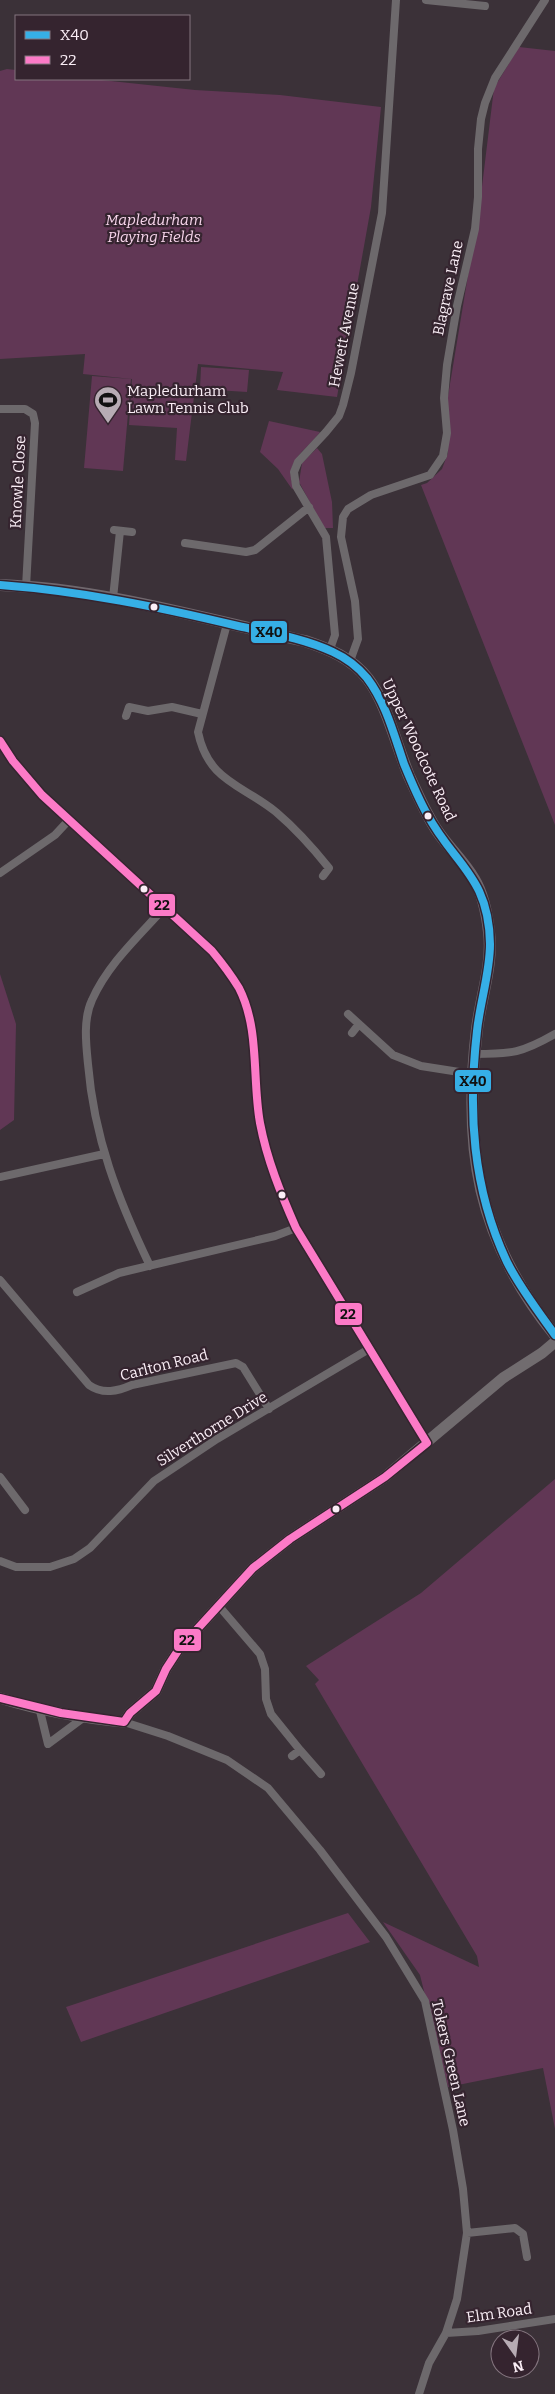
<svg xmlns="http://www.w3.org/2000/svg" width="555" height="2394" viewBox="0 0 555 2394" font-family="Bitter,serif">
	<rect width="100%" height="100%" fill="#3b3138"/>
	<path fill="#613755" d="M519 47 555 51V825L421 485 427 483 442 469 448 453V396L480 203 494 88Z
		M7 69 16 70V79H92L195 90 280 95 381 107 371 207 337 397 277 390 283 372 198 364 186 461 175 460 177 428 129 425 132 379 83 374 85 354 0 359V71Z
		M201 367 249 370 247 392 200 389Z
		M92 376 131 379 123 471 84 468Z
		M269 421 320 432C307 450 282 462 294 488L292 489 278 469 260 452Z
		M317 448 322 454 332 502 333 528H324L299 482 302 463Z
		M0 974 16 1024 14 1120 0 1130Z
		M555 1479V2129L543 2068 448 2087 420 1975 383 1922 479 1967 477 1956 315 1684 319 1680 306 1666 421 1593Z
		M348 1913 370 1942 81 2042 66 2007Z"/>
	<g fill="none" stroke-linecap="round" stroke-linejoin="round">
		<path stroke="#6d696c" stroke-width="8" d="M426 0 485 6
			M0 409H25L33 414 35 423 26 587
			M114 530 132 532
			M185 543 246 552 255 550 309 507
			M113 598 120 531
			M227 624 198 732C208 781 241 784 276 812 296 829 313 848 329 868L323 876
			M330 649 335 635 326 537 296 486 294 472 298 462 326 432 339 416 343 405 351 373 382 213 396 0
			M350 661 358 639 355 601 341 537 343 517 348 509 371 495 430 475 443 456 447 433 444 398 447 365 457 306 475 229 478 197V149L481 119 485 103 495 78 545 0
			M126 716 129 707 148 711 172 707 202 714
			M0 741 13 761 42 795 212 951C262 1006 250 1040 258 1108 263 1149 279 1190 296 1228L427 1443
			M0 873 55 835 68 821
			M348 1014 393 1055 421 1066 472 1074
			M352 1033 359 1024
			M475 1054C512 1054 522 1053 555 1034
			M0 1177 104 1154
			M150 1266C118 1199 94 1138 88 1064 86 1044 83 1019 92 1000 108 964 138 937 164 908
			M0 1280 89 1385C103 1395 118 1391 132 1385L236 1363 243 1367 269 1409
			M77 1292 119 1273 275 1236 296 1228
			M0 1477 25 1510
			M0 1561 16 1567H50L74 1559 90 1548 154 1481 217 1439 369 1349
			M218 1605 260 1654 265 1669 266 1699 271 1714 300 1750 292 1756
			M40 1711 48 1744 83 1718
			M124 1722 168 1736 227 1760 268 1788 320 1850 386 1937 425 2001 453 2130 463 2189 467 2233 457 2299 446 2333 429 2363 419 2394
			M300 1750 321 1774
			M467 2233 515 2228 523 2234 527 2257
			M446 2333 478 2331 555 2319"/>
		<path stroke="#716c6f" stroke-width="11" d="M0 1698C41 1711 81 1718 124 1722L130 1713 156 1691 166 1669 179 1649 253 1568 290 1539 385 1477 503 1378 542 1353 555 1342"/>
		<path stroke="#70686e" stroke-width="12" d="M0 585C104 589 204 619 305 641 329 649 352 658 368 679 386 702 397 747 409 776 418 795 426 815 438 832 449 848 464 862 474 879 483 894 487 914 489 932 493 965 481 996 477 1029 463 1148 477 1239 555 1335"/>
		<g stroke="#35242f" stroke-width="11">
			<path id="bus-1" d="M0 585C81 591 159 607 238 626 270 633 303 638 333 652 346 658 358 667 367 678 386 703 394 735 404 764 411 781 418 798 427 814 454 865 489 876 490 944 490 973 480 1002 477 1031 468 1110 472 1188 507 1262 520 1288 538 1311 555 1335"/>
		</g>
		<g stroke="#35242f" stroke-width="11">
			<path id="bus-2" d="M0 741 13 761 42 795 212 951C222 963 231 975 239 988 260 1029 252 1079 260 1123 267 1160 281 1194 296 1228L427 1443 385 1477 290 1539 253 1568 179 1649 166 1669 156 1691 130 1713 124 1722 61 1713 0 1698"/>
		</g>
		<use href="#bus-1" stroke="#36afe6" stroke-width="8"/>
		<use href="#bus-2" stroke="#fc7ac7" stroke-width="8"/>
	</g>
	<defs>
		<g id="stadium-pin" transform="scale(1.4375)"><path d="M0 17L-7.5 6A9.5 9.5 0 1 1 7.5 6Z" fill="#b7acb4" stroke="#35242f"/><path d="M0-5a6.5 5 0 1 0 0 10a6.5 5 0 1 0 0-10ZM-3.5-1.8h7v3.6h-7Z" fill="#111"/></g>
	</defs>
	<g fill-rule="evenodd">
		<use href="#stadium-pin" x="108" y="400"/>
	</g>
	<g fill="#faeef6" stroke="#35242f" stroke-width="2">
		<circle cx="154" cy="607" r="4.5"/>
		<circle cx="428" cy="816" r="4.5"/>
		<circle cx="144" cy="889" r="4.5"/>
		<circle cx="282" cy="1195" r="4.5"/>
		<circle cx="336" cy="1509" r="4.5"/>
	</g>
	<g text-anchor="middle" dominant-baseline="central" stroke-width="4.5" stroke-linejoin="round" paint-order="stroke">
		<g font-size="15" font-style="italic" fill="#f6d4ea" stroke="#35242f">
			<text x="154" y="220">Mapledurham<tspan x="154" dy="17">Playing Fields</tspan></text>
		</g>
		<g font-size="15" fill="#faeef6" stroke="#35242f">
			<text transform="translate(448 288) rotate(-78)">Blagrave Lane</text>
			<text transform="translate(344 335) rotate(-79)">Hewett Avenue</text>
			<text transform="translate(18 482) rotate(-87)">Knowle Close</text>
			<text transform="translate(419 750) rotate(65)">Upper Woodcote Road</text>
			<text transform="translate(164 1365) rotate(-14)">Carlton Road</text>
			<text transform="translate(212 1429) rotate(-32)">Silverthorne Drive</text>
			<text transform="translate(451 2063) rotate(77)">Tokers Green Lane</text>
			<text transform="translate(499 2313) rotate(-8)">Elm Road</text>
		</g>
		<g font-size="15" fill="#faeef6" stroke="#35242f" text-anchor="start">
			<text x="127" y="391">Mapledurham<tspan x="127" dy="17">Lawn Tennis Club</tspan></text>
		</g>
	</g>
	<g stroke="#35242f" stroke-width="2">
		<rect x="250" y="620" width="38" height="24" rx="5" fill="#36afe6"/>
		<rect x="148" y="893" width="28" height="24" rx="5" fill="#fc7ac7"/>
		<rect x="454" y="1069" width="38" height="24" rx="5" fill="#36afe6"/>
		<rect x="334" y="1302" width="29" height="24" rx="5" fill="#fc7ac7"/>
		<rect x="173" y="1628" width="29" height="24" rx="5" fill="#fc7ac7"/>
	</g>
	<g font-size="14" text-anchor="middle" font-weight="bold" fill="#111">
		<text x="269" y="637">X40</text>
		<text x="162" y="910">22</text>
		<text x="473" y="1086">X40</text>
		<text x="348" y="1319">22</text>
		<text x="187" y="1645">22</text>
	</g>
	<rect x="15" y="15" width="175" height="65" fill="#35242f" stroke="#84757f"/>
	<rect x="25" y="31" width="25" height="8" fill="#36afe6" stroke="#84757f"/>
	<text x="60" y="40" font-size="15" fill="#faeef6">X40</text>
	<rect x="25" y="56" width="25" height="8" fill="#fc7ac7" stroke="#84757f"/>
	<text x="60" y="65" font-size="15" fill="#faeef6">22</text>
	<g transform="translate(515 2354) rotate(166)"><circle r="24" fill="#35242f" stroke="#84757f"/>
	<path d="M0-4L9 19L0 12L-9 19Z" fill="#b7acb4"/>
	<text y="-8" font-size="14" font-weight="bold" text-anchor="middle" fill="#faeef6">N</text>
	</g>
</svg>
